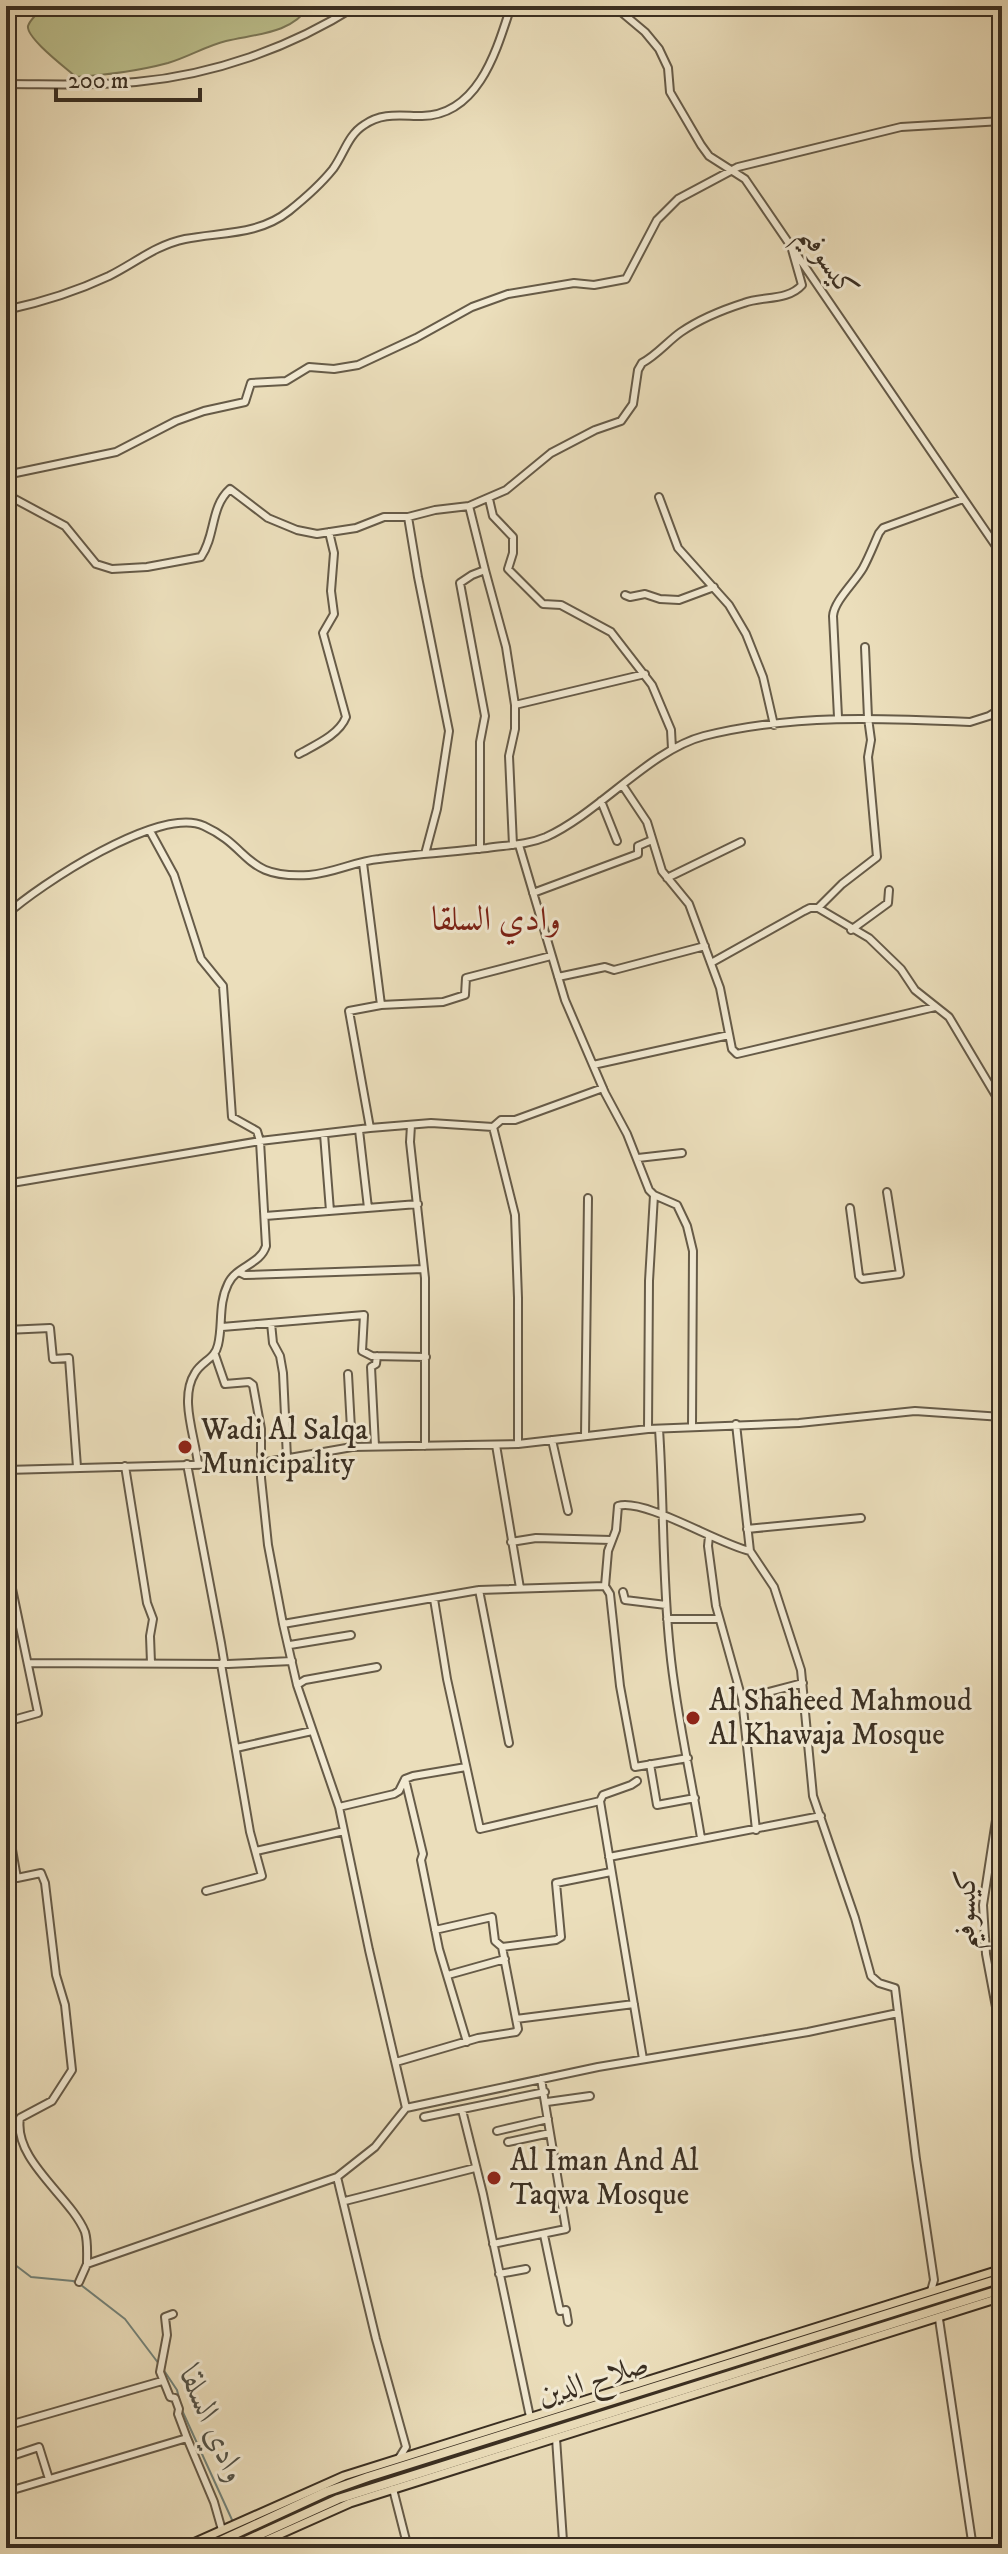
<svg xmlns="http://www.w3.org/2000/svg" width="1008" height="2554" viewBox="0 0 1008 2554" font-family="'IM FELL DW Pica',Amiri,serif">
	<rect width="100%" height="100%" fill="#ebdebb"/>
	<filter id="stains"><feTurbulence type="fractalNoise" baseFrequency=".0025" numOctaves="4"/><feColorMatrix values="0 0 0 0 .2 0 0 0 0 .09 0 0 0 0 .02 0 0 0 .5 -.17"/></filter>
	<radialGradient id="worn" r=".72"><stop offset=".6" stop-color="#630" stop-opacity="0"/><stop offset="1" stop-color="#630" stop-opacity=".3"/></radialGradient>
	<path fill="#bcc08d" stroke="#7b7858" stroke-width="2" d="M43 6H309C292 34 255 34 226 41 206 46 188 57 168 63 138 71 106 75 76 77 66 68 26 38 28 26 30 19 40 12 43 6Z"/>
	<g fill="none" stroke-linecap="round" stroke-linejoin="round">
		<path stroke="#73837a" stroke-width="2" d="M6 2258 31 2277 73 2281 81 2285 125 2319 159 2364
			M163 2369 177 2390 180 2402
			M181 2408 233 2522"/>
		<g stroke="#665b48" stroke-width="10">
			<path id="minor" d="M614 6 645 32 659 49 668 68 670 92 701 145 709 156 745 179 1002 555
				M6 84C49 84 93 86 136 82 213 75 290 48 356 6
				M6 310C43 302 75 292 109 276 135 263 156 245 185 239 222 232 259 235 289 211 304 199 321 184 333 169 344 154 348 135 364 125 382 112 401 116 422 116 479 115 497 49 511 6
				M6 475 116 452 176 421 204 411 245 402 251 383 286 381 309 367 334 369 358 365 416 338 472 307 508 294 574 283 594 285 626 279 657 220 678 199 738 167 901 127 1002 121
				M659 497 678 548 729 605 746 634 763 677 774 725
				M6 499 11 497 65 526 96 564 112 569 147 567 201 557C216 535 210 507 230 489L268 518 297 530 317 534 356 528 384 517H408L435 510 469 506 506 490 551 453 595 430 621 421 633 404 638 370 642 363C657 355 668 341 681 332 700 319 722 310 744 303 762 296 788 301 802 285L791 246
				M489 499 493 516 513 537V553L508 569 543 604 561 605 611 632 652 685 671 730 672 749
				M469 506 485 570 472 575 460 583 485 716 480 742V849
				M408 517 418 577 449 731 437 809 425 854
				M485 570 506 647 515 705
				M625 595 630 597 645 594 660 599 679 600 714 587
				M838 717 833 616C834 601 855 582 863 568 869 557 874 544 879 533L883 528 963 499
				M299 754C315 745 339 735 346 717L323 633 334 614 331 591 334 553 329 532
				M623 786 647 822 662 871 689 904 720 988 732 1049 737 1054 935 1007
				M601 801 617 841
				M150 831 174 875 201 959 223 986 232 1117 257 1131 260 1141 266 1246C260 1265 236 1266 228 1284 218 1304 223 1325 218 1345 215 1359 202 1361 195 1373 179 1398 195 1436 198 1464
				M513 845 509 756 515 729V705L645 674
				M519 845 565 1000 605 1093 627 1134 649 1190 654 1195 677 1205 687 1226 693 1251 692 1427
				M363 863 381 1005 349 1011 370 1128 431 1123 493 1127 501 1120H515L603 1088
				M667 878 741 842
				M533 893 638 854V846L652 840
				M818 908 842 884 877 857 868 757 871 740 868 718 865 647
				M6 915C39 885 160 805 204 826 252 848 243 879 309 875 334 873 356 861 379 859 415 854 451 852 487 848 508 845 527 845 546 837 599 813 650 750 704 736 791 714 881 718 970 722L989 716 1002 708
				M851 930 888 903 889 890
				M711 963 804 911 810 908H818L869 938 901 969 915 990 949 1017 1002 1106
				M558 977 605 967 614 970 705 946
				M381 1005 443 1002 465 995 466 978 551 956
				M593 1065 729 1035
				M411 1125 410 1142 425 1278V1446
				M493 1127 515 1215 518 1298V1444
				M359 1130 368 1208
				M324 1134 330 1211
				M638 1158 682 1153
				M6 1184 260 1141 370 1128
				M850 1208 859 1276 862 1279 900 1274 887 1192
				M265 1216 418 1204
				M239 1272 245 1275 424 1269
				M271 1323 273 1343 280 1356 283 1373 287 1458
				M222 1327 364 1315 362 1351 372 1356 426 1357
				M6 1330 50 1328 53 1359 69 1358 77 1467
				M215 1355 225 1384 249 1382 253 1385 261 1429V1478L268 1545 283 1624 297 1685 339 1807 369 1950 406 2108 375 2147 337 2177 376 2339 406 2447 399 2458
				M348 1374 352 1447
				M736 1424 750 1551 774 1587 801 1670 813 1796 855 1918 871 1976 879 1983 895 1988 916 2159 934 2280 931 2291
				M648 1429 649 1281 654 1195
				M659 1429C664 1502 662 1576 670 1650 676 1713 691 1775 701 1838
				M585 1436 588 1198
				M552 1440 568 1511
				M496 1445 520 1588
				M375 1446 371 1367 376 1364 377 1356
				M187 1464 221 1643 224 1661 221 1664 250 1832 262 1876 206 1891
				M125 1466 147 1603 153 1619 150 1636 151 1663
				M6 1470 261 1463 352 1447 518 1444 648 1429 799 1423 915 1411 1002 1417
				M747 1529 861 1518
				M709 1536 708 1546 716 1606 742 1699 756 1830
				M511 1542 536 1538 611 1540
				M6 1560 38 1713 6 1722
				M479 1590 509 1743
				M623 1592 625 1600 666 1605
				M434 1599 447 1679 480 1829 600 1801
				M667 1619H719
				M283 1624 479 1590 605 1586
				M290 1645 351 1635
				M28 1663 228 1664 292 1661
				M297 1685 305 1680 377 1667
				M742 1699 803 1683
				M236 1748 312 1731
				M688 1758 635 1767 620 1686 610 1594 605 1586 608 1551 616 1530 618 1506C645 1498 718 1544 750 1551
				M650 1764 657 1805 695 1798
				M405 1779 423 1854 421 1860 439 1949 467 2042
				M637 1781 631 1785 603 1795 600 1801 643 2059
				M1002 1781 983 1905 986 1954 1002 2039
				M339 1807 394 1794 399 1791 405 1779 413 1776 466 1767
				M6 1815 17 1878 41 1873 45 1883 56 1975 65 2005 72 2070 52 2101 20 2118C13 2160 71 2197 85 2232 88 2242 87 2254 87 2264
				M256 1851 344 1831
				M609 1857 821 1816
				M435 1930 492 1917 495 1941 502 1947 516 2019
				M502 1947 556 1940 561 1937 556 1883 611 1872
				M448 1975 505 1959
				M396 2062 478 2038 516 2032 518 2029 516 2019 634 2004
				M547 2102 590 2096
				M406 2108 598 2067 808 2032 898 2013
				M462 2110 483 2194 530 2417
				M424 2117 545 2092
				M497 2131 548 2119
				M508 2142 550 2133
				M345 2201 475 2168
				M544 2235 560 2311 566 2310 568 2322
				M493 2244 566 2229 541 2079
				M499 2274 526 2269
				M79 2282 87 2264 337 2177
				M173 2314 165 2317 167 2335 160 2372 170 2397 175 2398 179 2409 178 2414 187 2438
				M939 2319 973 2548
				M6 2426 162 2381
				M556 2438 563 2541
				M6 2458 39 2447 49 2479
				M393 2489 408 2548
				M6 2492 187 2438 214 2502 222 2530"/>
		</g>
		<g stroke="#3a2f22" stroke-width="11">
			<path id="major" d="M182 2548 344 2476 1002 2269
				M249 2548 350 2503 1002 2297"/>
		</g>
		<g stroke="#3a2f22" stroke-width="12">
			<path id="highway" d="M205 2548 326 2492 368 2477 1002 2278
				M230 2548 338 2499 1002 2289"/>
		</g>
		<use href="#minor" stroke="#f2ead3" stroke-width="6"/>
		<use href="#major" stroke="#ebdebb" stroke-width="7"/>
		<use href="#highway" stroke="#ebdebb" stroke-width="8"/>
	</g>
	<g fill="#8f2418" stroke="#f2ead3" stroke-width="3">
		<circle cx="185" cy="1447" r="8"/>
		<circle cx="693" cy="1718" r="8"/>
		<circle cx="494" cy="2178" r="8"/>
	</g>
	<g text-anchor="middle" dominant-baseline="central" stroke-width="6" stroke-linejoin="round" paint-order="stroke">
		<g font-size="30" fill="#3a2f22" stroke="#f2ead3">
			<text transform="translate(828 262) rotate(56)">كيسوفيم</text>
			<text transform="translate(966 1910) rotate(-89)">كيسوفيم</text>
			<text transform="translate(593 2380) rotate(-17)">صلاح الدين</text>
		</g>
		<g font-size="30" fill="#3a2f22" stroke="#f2ead3" text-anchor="start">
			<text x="201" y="1430">Wadi Al Salqa<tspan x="201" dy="34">Municipality</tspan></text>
			<text x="709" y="1701">Al Shaheed Mahmoud<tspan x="709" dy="34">Al Khawaja Mosque</tspan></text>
			<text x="510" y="2161">Al Iman And Al<tspan x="510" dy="34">Taqwa Mosque</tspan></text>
		</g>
		<g font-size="32" font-style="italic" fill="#525247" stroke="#f2ead3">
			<text transform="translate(212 2425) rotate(66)">وادي السلقا</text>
		</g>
		<g font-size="34" fill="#7a1f14" stroke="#f2ead3">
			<text x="496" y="920">وادي السلقا</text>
		</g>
	</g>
	<rect width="1008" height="2554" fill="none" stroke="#ebdebb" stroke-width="32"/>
	<rect x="8" y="8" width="992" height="2538" fill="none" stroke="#3a2f22" stroke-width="4"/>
	<rect x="16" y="16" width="976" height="2522" fill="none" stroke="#3a2f22" stroke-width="2"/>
	<path d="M56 88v12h144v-12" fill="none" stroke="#3a2f22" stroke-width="4"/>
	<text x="68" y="88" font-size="24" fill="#3a2f22" stroke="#f2ead3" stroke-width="6" paint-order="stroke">200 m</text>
	<rect width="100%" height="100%" filter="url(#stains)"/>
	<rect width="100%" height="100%" fill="url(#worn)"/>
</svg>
